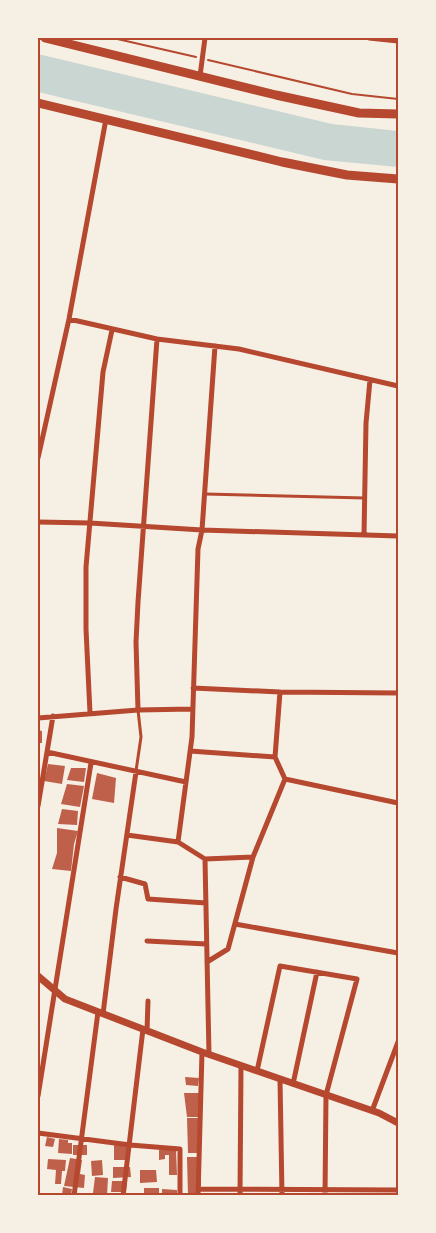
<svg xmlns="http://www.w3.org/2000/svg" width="436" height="1233" viewBox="0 0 436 1233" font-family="'Titillium Web',sans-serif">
	<rect width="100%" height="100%" fill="#f6efe4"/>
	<path fill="#c9d6d2" d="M38 54 332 124 398 131V167L324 160 38 92Z"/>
	<path fill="#bf614a" d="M38 730 42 731V743H38Z
		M48 764 65 766 62 784 44 781Z
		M71 768H86L84 782 67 780Z
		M97 773 116 778 114 803 92 799Z
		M67 784 84 786 80 807 61 804Z
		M62 809 78 811 77 825 58 824Z
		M57 828 78 831 74 844 71 871 52 869 57 853Z
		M185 1077 199 1078 198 1086 186 1085Z
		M184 1093H199L200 1117H187Z
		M187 1118H201V1153H188Z
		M47 1137 55 1139 53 1147 45 1146Z
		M59 1139 68 1140V1143H72V1154L58 1153Z
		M73 1145H87V1155H73Z
		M114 1145 128 1146 127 1160H114Z
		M159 1150H176L177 1175H169V1155H165V1159L159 1160Z
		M187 1157H201V1186H199V1196H188Z
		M70 1158 82 1160 80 1174 85 1175 84 1188 64 1186Z
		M48 1159 66 1160 65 1171H62L61 1184H55L56 1170 47 1169Z
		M102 1160 103 1175 92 1176 91 1161Z
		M113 1167H130L131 1177 113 1178Z
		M140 1170H156L157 1182 140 1183Z
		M95 1177 108 1178 107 1196H91V1193H93Z
		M112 1181H127L126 1192H111Z
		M63 1187 72 1189 71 1196H62Z
		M144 1188H159V1196H144Z
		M162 1189 177 1190V1196H162Z"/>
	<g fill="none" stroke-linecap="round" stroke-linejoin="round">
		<path stroke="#b5482f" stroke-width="2" d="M113 38 196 57
			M208 60 352 94 398 99"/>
		<path stroke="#b5482f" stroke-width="3" d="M205 494 365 498
			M136 771 141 737 138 710"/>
		<path stroke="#b5482f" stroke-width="5" d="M369 38 398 41
			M200 76 205 38
			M69 319 157 339 239 349 398 386
			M38 458 69 319 106 119
			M38 522 90 523 202 530 398 536
			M364 535 366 423 370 380
			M193 688 280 692 398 693
			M138 710 136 642 138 602 157 339
			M90 713 86 629V567L103 372 112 330
			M38 718 138 710 192 709
			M190 751 275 757 285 779 398 803
			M47 752 186 782
			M275 757 280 692
			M38 806 53 716
			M127 835 178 842
			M205 859 253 857 285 779
			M120 877 145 884 148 899 206 903
			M235 924 398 953
			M147 941 206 944
			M207 962 228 949 253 857
			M103 1014 116 909 136 772
			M147 1031 148 1001
			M209 1055 205 859 178 842 192 737 198 549 202 530 215 346
			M257 1071 280 966 357 979 326 1095 325 1196
			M280 1079 282 1196
			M293 1084 317 972
			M38 1096 91 763
			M372 1111 398 1042
			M38 1133 130 1145 180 1149V1196
			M199 1189 398 1190
			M74 1196 98 1012
			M123 1196 143 1029
			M198 1196 202 1052
			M240 1196 241 1066"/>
		<path stroke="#b5482f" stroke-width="7" d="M38 976 65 999 202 1052 379 1113 398 1123"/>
		<path stroke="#b5482f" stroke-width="9" d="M45 38 276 95 359 113 398 114
			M38 103 282 162 347 175 398 179"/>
	</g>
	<rect width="436" height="1233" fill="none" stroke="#f6efe4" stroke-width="78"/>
	<rect x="39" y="39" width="358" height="1155" fill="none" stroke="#b5482f" stroke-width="2"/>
</svg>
